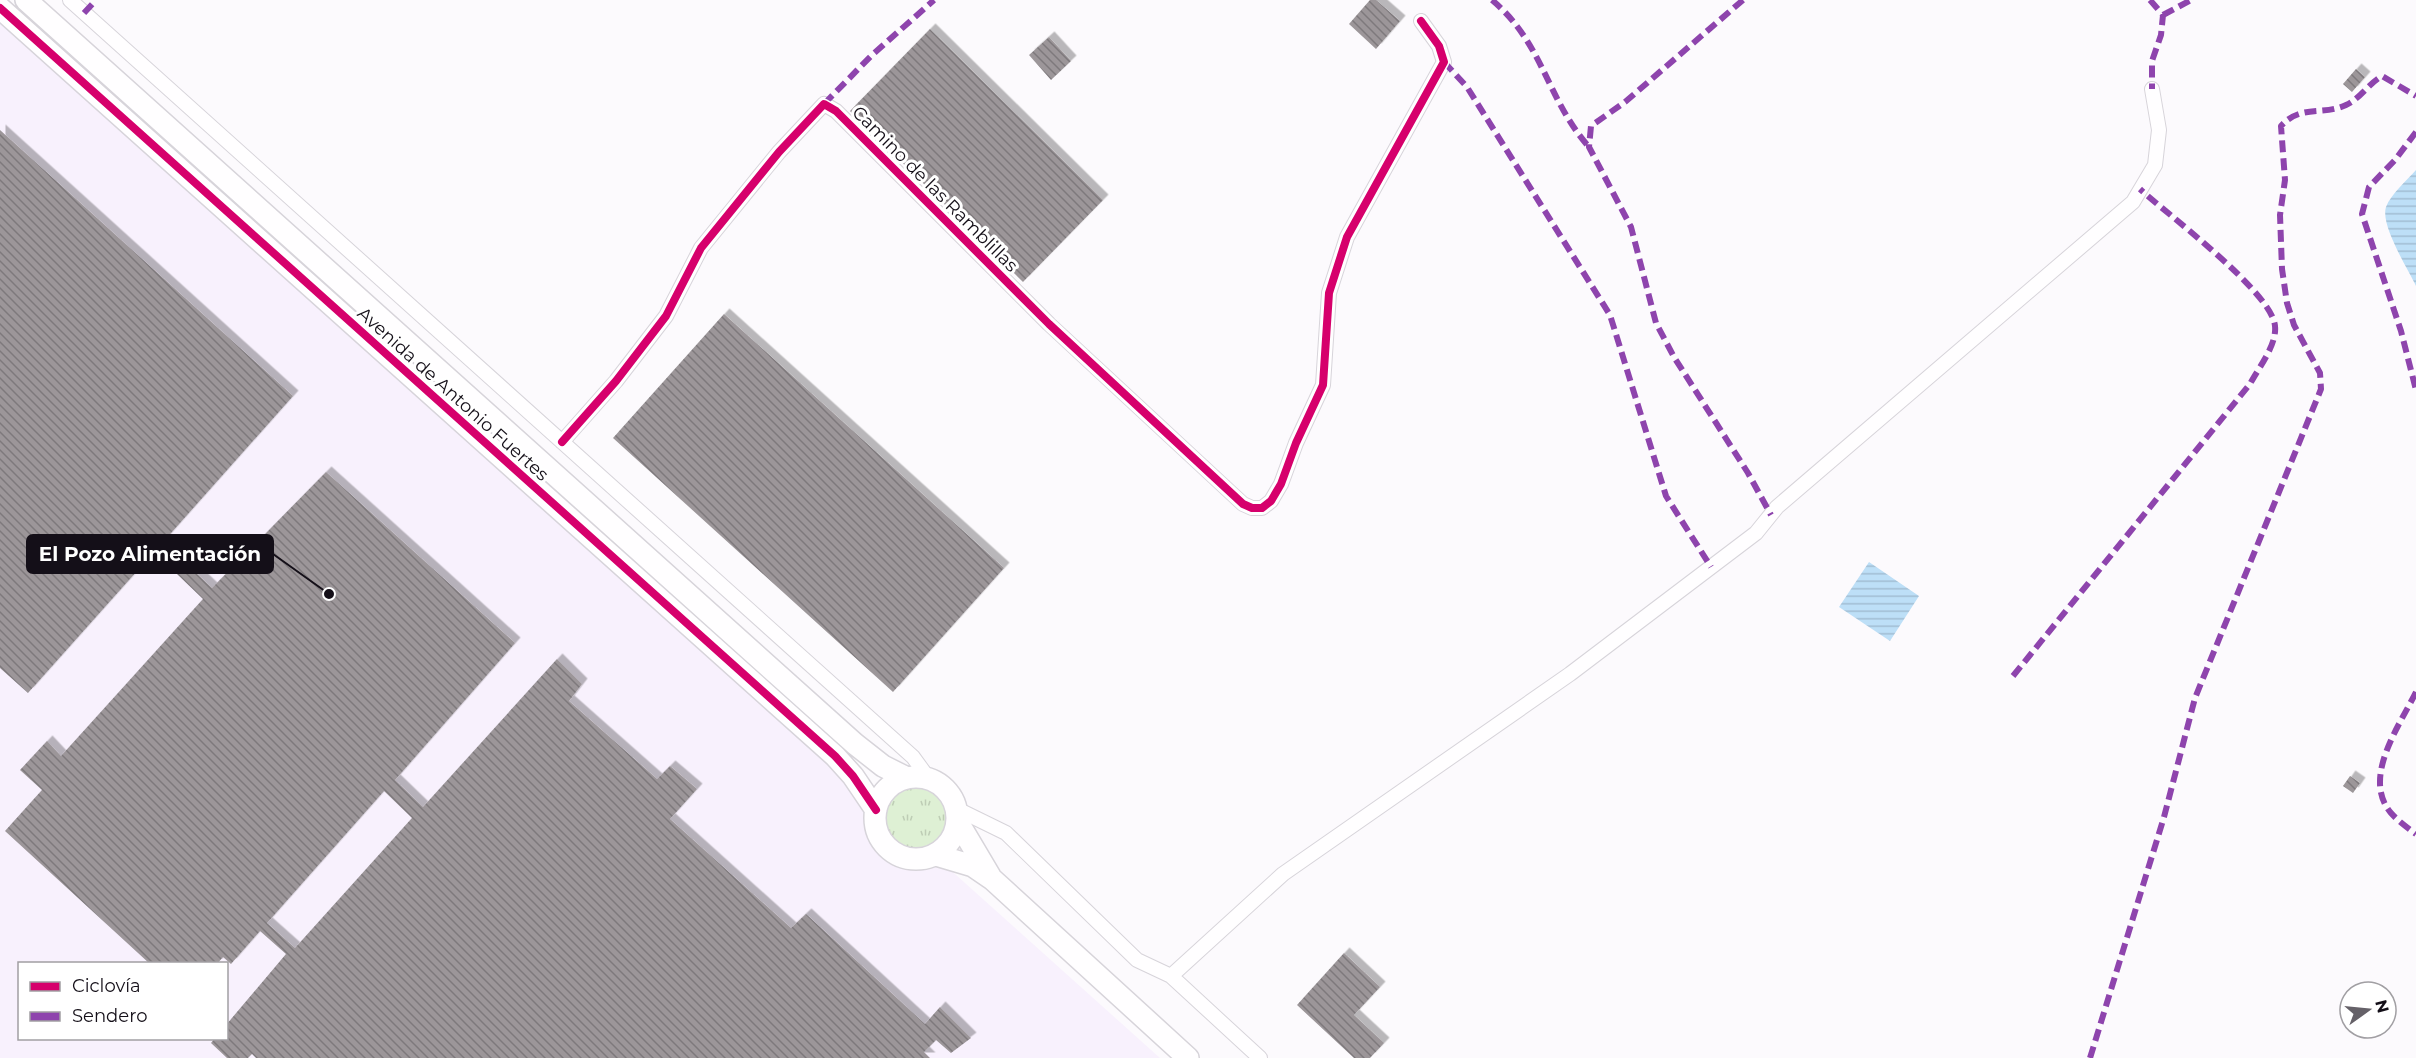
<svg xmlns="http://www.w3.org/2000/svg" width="2416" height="1058" viewBox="0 0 2416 1058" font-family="Montserrat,sans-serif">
	<defs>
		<pattern id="grass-tufts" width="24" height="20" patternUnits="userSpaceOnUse" patternTransform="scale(1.5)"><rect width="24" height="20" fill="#def0d4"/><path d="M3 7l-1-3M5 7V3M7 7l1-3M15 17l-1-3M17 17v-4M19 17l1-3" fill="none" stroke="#becdb5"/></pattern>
		<pattern id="water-rules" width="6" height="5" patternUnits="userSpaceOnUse" patternTransform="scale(1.5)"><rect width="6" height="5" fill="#bddff7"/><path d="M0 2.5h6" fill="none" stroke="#a2bed3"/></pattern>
		<pattern id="building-back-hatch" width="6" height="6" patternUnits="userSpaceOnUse" patternTransform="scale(1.5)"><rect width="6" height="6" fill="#9c9699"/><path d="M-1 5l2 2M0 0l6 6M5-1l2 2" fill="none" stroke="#7e797c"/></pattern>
		<filter id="shadow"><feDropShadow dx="5.5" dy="-5.5" stdDeviation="0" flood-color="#0004"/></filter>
	</defs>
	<rect width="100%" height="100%" fill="#fcfafd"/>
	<path fill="#f8f1fd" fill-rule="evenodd" d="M0 19 149 151 1160 1058H0ZM20 964H226V1038H20Z"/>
	<path fill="url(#grass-tufts)" d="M879 818a37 37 0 1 1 74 0a37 37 0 1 1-74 0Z"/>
	<path fill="url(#water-rules)" d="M2416 170V286C2408 269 2380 225 2386 207 2391 194 2407 180 2416 170Z
		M1869 562 1919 596 1890 641 1839 607Z"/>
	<path fill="url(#building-back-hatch)" fill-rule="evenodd" filter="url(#shadow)" d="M1370 0H1376L1400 21 1376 49 1349 24Z
		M930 29 1103 200 1023 282 850 111Z
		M1049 37 1071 61 1051 80 1029 55Z
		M2356 69 2365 77 2352 92 2343 84Z
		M0 130 293 396 163 542 212 588 326 472 515 643 395 780 423 807 557 659 582 684 569 701 657 779 670 766 697 789 670 819 791 928 806 914 925 1024 940 1007 971 1038 951 1053 936 1040 924 1052 930 1058H256L252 1054 248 1058H227L211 1043 215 1038H226V1025L286 954 260 931 231 964 223 957 217 964H150L5 831 42 790 20 770 47 741 61 756 203 599 154 552 28 693 0 668ZM384 791 412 818 295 948 267 923Z
		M724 314 1004 568 893 692 613 438Z
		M2350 776 2360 783 2353 793 2343 786Z
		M1344 953 1380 987 1354 1015 1384 1043 1370 1058H1354L1297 1005Z"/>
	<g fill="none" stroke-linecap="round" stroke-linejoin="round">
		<g stroke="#d7d4da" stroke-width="16">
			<path id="street" d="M70 0 913 757 929 779
				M562 442 616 381 666 316 701 248 779 152 824 104 836 111 1049 324 1243 504 1252 508H1262L1271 501 1281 484 1296 443 1323 385 1329 293 1347 237 1444 62 1439 46 1421 21
				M957 809 1006 833 1137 960 1171 976 1260 1058
				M1171 976 1283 874 1570 674 1756 533 1777 507 2133 202 2155 165 2159 130 2152 89"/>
		</g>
		<g stroke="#d7d4da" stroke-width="24">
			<path id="primary" d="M26 0 855 744 883 766 907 778
				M0 8 835 756 853 776 876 810
				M875 818a41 41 0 1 1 82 0a41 41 0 1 1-82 0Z
				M958 822 990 876
				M936 855 973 866 992 879 1188 1058"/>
		</g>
		<use href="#street" stroke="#fffeff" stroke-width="14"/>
		<use href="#primary" stroke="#fffeff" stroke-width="21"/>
		<path stroke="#8e44ad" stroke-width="6" stroke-dasharray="12 6" stroke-linecap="butt" d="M1492 0C1544 44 1546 98 1589 147
			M1743 0 1625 102 1591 126 1589 147 1631 227 1656 323 1674 357 1748 473 1771 515
			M2150 0 2163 15 2161 35 2152 61V89
			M84 13 96 0
			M2163 15 2191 0
			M1444 62 1467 87 1610 315 1666 496 1711 567
			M824 104 871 56 934 0
			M2416 132 2395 160 2369 187 2362 214 2401 331 2416 390
			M2013 676 2250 384C2259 367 2277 345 2275 326 2272 292 2168 215 2140 189
			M2416 692C2400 725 2361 778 2391 813 2398 821 2408 828 2416 834
			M2090 1058 2164 817 2195 698 2321 389 2320 373 2294 325 2287 303 2282 269 2280 215 2285 180 2281 126C2301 104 2322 116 2346 105 2361 98 2368 84 2382 76L2416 96"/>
		<g stroke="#fff" stroke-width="11">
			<path id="cycleway" d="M0 8 835 756 853 776 876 810
				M562 442 616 381 666 316 701 248 779 152 824 104 836 111 1049 324 1243 504 1252 508H1262L1271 501 1281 484 1296 443 1323 385 1329 293 1347 237 1444 62 1439 46 1421 21"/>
		</g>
		<use href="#cycleway" stroke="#d6006c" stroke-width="8"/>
	</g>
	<g text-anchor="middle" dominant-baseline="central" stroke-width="6" stroke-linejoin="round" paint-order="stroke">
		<g font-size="18" fill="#140f18" stroke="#fff">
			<text transform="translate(935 189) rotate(45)">Camino de las Ramblillas</text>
			<text transform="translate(453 394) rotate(42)">Avenida de Antonio Fuertes</text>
		</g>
	</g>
	<path fill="none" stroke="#140f18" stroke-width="2" d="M329 594L273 554"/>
	<circle fill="#140f18" stroke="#fff" stroke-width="2" cx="329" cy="594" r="6"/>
	<rect fill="#140f18" stroke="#140f18" stroke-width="2" x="27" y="535" width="246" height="38" rx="6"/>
	<g font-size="20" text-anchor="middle" font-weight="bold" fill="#fff">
		<text x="150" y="561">El Pozo Alimentación</text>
	</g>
	<rect x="18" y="962" width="210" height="78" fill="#ffffff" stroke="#a19fa3" stroke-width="1.5"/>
	<rect x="30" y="982" width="30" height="9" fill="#d6006c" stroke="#a19fa3" stroke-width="1.5"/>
	<text x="72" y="992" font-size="18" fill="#140f18">Ciclovía</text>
	<rect x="30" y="1012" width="30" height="9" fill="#8e44ad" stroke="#a19fa3" stroke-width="1.5"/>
	<text x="72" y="1022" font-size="18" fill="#140f18">Sendero</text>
	<g transform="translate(2368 1010) rotate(75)"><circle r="28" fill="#ffffff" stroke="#a19fa3" stroke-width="1.5"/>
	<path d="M0-4.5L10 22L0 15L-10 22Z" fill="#656168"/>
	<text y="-9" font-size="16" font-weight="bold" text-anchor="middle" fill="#140f18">N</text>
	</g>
</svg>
